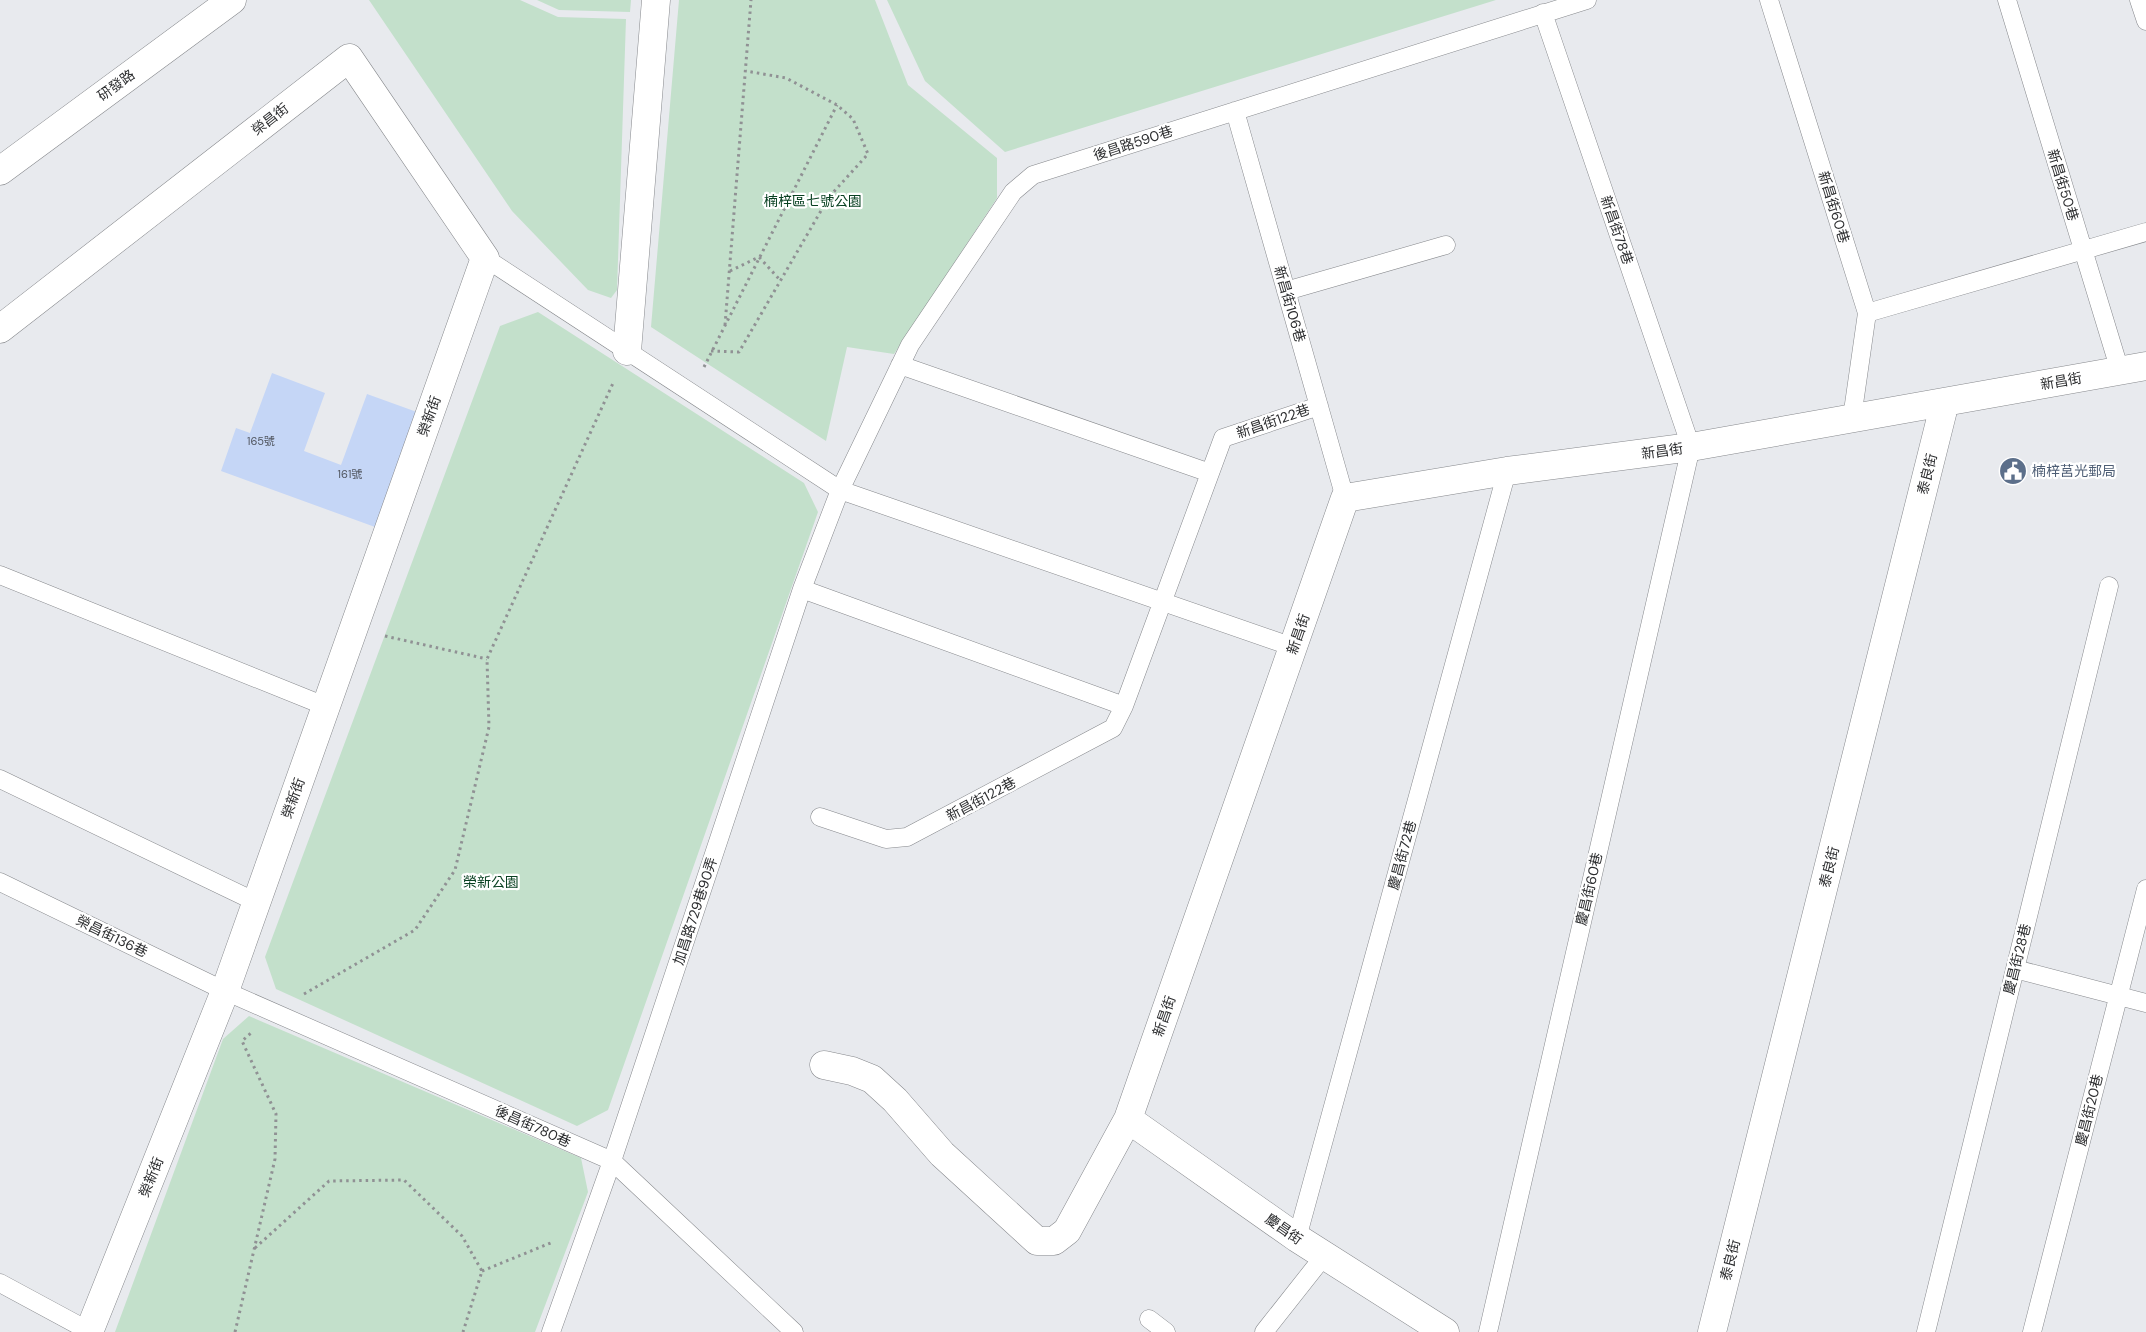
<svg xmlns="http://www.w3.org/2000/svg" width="2146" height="1332" viewBox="0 0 2146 1332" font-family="'DM Sans','Noto Sans TC',sans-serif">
	<rect width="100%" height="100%" fill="#e8eaee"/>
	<path fill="#c3e0cb" d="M369 0H520L558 17 626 19 617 290 611 298 588 290 512 211Z
		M537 0H631L630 12 559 10Z
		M679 0H875L908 85 997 158V198L894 354 847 347 826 441 651 327Z
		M887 0H1496L1005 152 925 81Z
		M538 312 804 483 818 512 608 1110 577 1126 276 989 265 957 500 326Z
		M249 1016 581 1158 588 1192 535 1332H115L223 1039Z"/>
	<path fill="#c5d6f6" d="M272 373 325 393 304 451 341 465 367 394 439 420 397 535 221 471 236 428 250 433Z"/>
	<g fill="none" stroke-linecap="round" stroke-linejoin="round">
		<g stroke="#86888c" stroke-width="19">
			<path id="lane" d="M1769 0 1867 313 1852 418
				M2007 0 2120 371
				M2139 0 2146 21
				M1235 111 1345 498
				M485 258 840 490 1293 647
				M1286 291 1446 245
				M1867 313 2146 232
				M900 365 1210 473
				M0 575 325 706
				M802 589 1124 706
				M0 779 256 902
				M820 817 886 839 907 837 1113 728 1124 706 1223 438 1319 406
				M0 882 225 991 612 1161 794 1332
				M2015 969 2146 1003
				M1297 1238 1507 471
				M0 1283 89 1331
				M1149 1319 1166 1332
				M551 1332 612 1161 802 589 840 490 910 345 1013 192 1033 175 1587 0
				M1264 1332 1324 1256
				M1488 1332 1691 447 1543 13
				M1926 1332 2109 586
				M2032 1332 2146 889"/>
		</g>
		<g stroke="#86888c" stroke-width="29">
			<path id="street" d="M0 171 232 0
				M0 329 349 58 485 258 225 991 89 1332
				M627 351 656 0
				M824 1065 852 1071 872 1079 895 1100 942 1154 1037 1241H1054L1067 1231 1128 1119 1345 498 1507 471 1691 447 2146 366
				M1128 1119 1297 1238 1445 1332
				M1712 1332 1945 402"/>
		</g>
		<path stroke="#909194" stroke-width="3" stroke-dasharray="2.5 4" stroke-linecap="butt" d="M730 271 759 257 780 280
			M725 325 751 0
			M711 351 739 352 829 197 868 154 853 119 837 105 786 78 746 71
			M704 367 837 105
			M385 636 487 659
			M304 994 415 930 455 870 489 727 487 659 614 381
			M255 1248 329 1181 404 1180 462 1236 482 1271 463 1332
			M482 1271 553 1242
			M235 1332 275 1159 276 1114 242 1041 251 1033"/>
		<use href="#lane" stroke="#fff" stroke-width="18"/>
		<use href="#street" stroke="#fff" stroke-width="28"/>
	</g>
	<defs>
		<g id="civic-disc" transform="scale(1.4375)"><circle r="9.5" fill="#5c6f8a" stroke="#fff"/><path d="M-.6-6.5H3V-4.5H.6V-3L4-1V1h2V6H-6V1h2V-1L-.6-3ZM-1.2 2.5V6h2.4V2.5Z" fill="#fff"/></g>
	</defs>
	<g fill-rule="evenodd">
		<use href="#civic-disc" x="2013" y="471"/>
	</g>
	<g text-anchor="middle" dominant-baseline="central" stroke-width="4.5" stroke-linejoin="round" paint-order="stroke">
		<g font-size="11" fill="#525761">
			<text x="261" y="441">165號</text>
			<text x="350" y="474">161號</text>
		</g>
		<g font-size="14" fill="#2c2d2f" stroke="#fff">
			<text transform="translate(116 85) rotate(-36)">研發路</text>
			<text transform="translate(270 119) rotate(-38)">榮昌街</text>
			<text transform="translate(1133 143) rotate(-18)">後昌路590巷</text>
			<text transform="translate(2063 185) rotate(73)">新昌街50巷</text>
			<text transform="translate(1834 207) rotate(73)">新昌街60巷</text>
			<text transform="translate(1617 230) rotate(71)">新昌街78巷</text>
			<text transform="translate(1290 304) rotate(74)">新昌街106巷</text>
			<text transform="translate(2061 381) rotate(-10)">新昌街</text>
			<text transform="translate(429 416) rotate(-70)">榮新街</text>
			<text transform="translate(1273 421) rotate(-19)">新昌街122巷</text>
			<text transform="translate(1662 451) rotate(-8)">新昌街</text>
			<text transform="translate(1927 474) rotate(-76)">泰良街</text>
			<text transform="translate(1298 634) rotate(-71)">新昌街</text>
			<text transform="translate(293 798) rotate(-70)">榮新街</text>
			<text transform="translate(981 799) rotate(-28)">新昌街122巷</text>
			<text transform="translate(1402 855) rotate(-75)">慶昌街72巷</text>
			<text transform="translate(1829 867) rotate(-76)">泰良街</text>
			<text transform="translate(1589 889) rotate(-77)">慶昌街60巷</text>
			<text transform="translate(695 911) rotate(-72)">加昌路729巷90弄</text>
			<text transform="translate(112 936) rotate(26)">榮昌街136巷</text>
			<text transform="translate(2017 959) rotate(-76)">慶昌街28巷</text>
			<text transform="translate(1164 1016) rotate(-71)">新昌街</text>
			<text transform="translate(2089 1110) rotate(-76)">慶昌街20巷</text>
			<text transform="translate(533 1126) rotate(24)">後昌街780巷</text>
			<text transform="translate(151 1177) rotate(-68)">榮新街</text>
			<text transform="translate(1284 1229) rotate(35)">慶昌街</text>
			<text transform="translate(1730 1260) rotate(-76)">泰良街</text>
		</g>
		<g font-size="14" fill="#094122" stroke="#fff">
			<text x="813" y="201">楠梓區七號公園</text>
			<text x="491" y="882">榮新公園</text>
		</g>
		<g font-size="14" fill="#4e5e75" stroke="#fff" text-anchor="start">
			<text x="2032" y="471">楠梓莒光郵局</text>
		</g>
	</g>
</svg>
